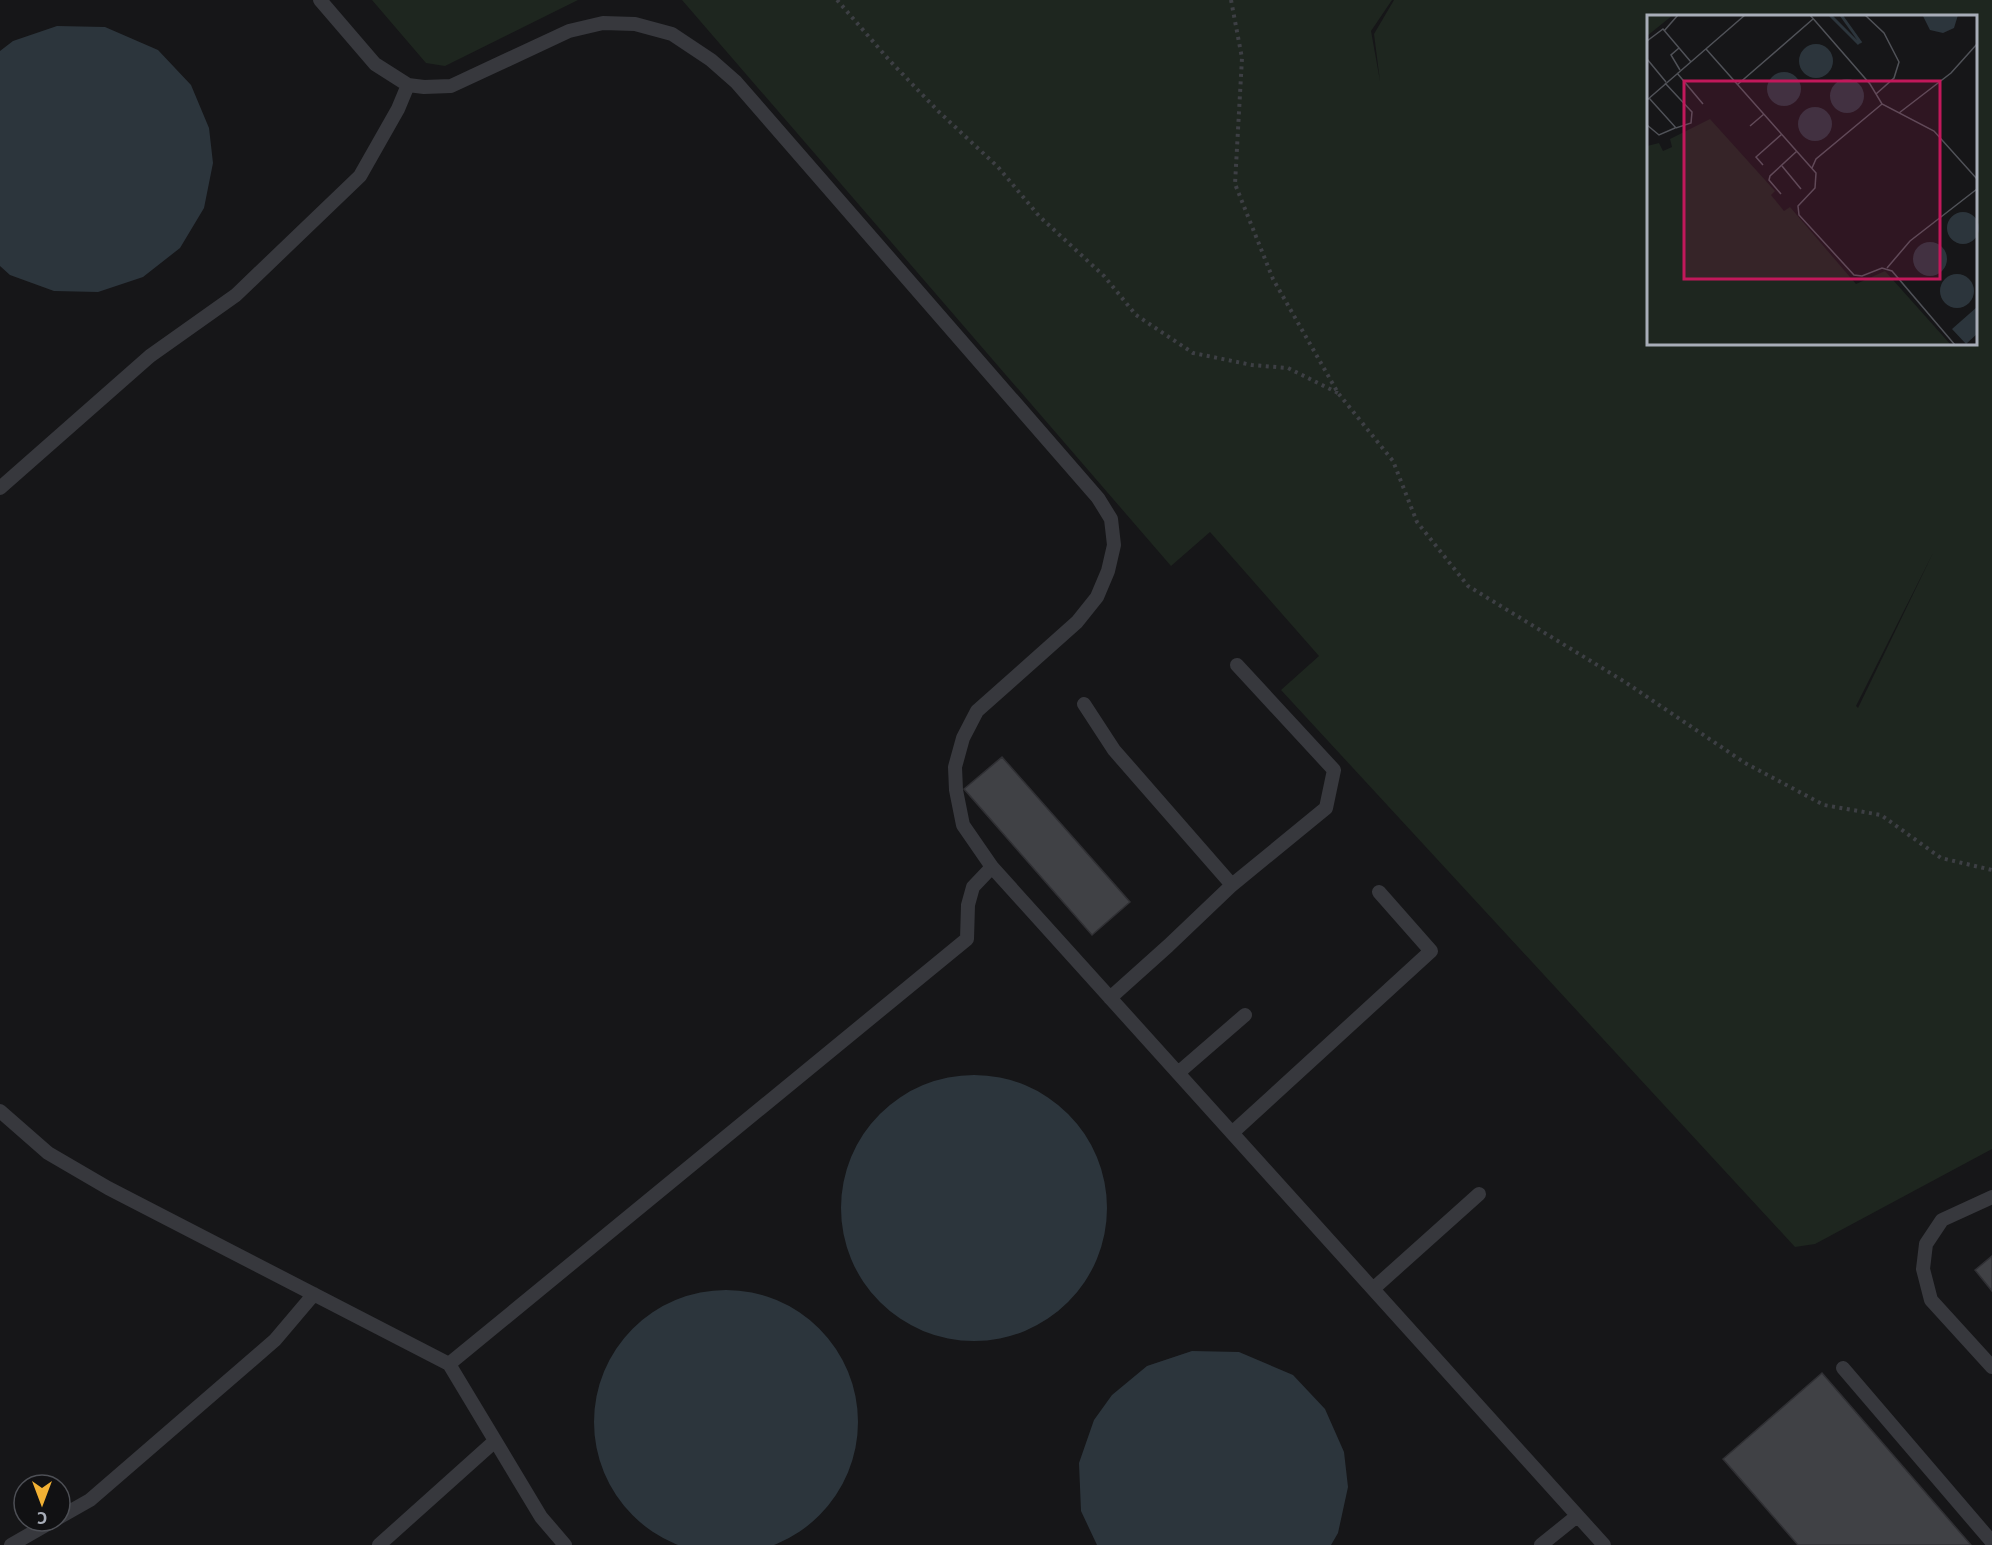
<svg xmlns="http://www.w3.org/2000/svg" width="1992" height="1545" viewBox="0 0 1992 1545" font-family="'Noto Sans',sans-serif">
	<rect width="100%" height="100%" fill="#161618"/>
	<path fill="#1e261f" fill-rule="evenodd" d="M372 0H578L445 66 426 63Z
		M682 0H1392L1371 31 1380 81 1374 34 1394 0H1992V1149L1815 1244 1795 1247 1281 690 1319 656 1210 532 1171 566ZM1648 16H1976V344H1648ZM1933 553 1858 708 1856 706Z"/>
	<path fill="#2c353c" d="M57 26 105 27 158 50 191 85 209 128 213 163 204 208 180 248 143 277 98 292 54 291 10 275 0 266V51L13 41Z
		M841 1208a133 133 0 1 1 266 0a133 133 0 1 1-266 0Z
		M594 1422a132 132 0 1 1 264 0a132 132 0 1 1-264 0Z
		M1192 1351 1239 1352 1293 1375 1325 1409 1344 1452 1348 1487 1338 1533 1331 1545H1097L1081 1511 1079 1463 1094 1420 1112 1395 1147 1366Z"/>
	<path fill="#404145" stroke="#303034" stroke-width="1.5" d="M1002 757 1130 902 1092 935 964 789Z
		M1992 1256V1291L1975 1270Z
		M1822 1373 1971 1545H1798L1723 1459Z"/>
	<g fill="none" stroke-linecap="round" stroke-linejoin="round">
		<path stroke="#3d3f44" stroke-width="4" stroke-dasharray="3 4.5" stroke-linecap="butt" d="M837 0 890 61 938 111 998 167 1039 216 1104 276 1136 315 1193 353 1252 365 1288 368 1338 393
			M1231 0 1242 58 1235 184 1273 279 1338 393 1393 461 1417 522 1468 586 1625 682 1745 763 1824 805 1881 815 1941 858 1992 870"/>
		<path stroke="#37383d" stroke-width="14" d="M320 0 375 64 408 85 424 87 451 86 569 31 603 23 635 24 672 34 711 60 736 82 1098 498 1111 519 1114 545 1108 571 1097 597 1077 622 977 711 963 738 955 767 956 790 963 825 992 867 1604 1545
			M0 488 150 356 236 295 360 176 398 109 408 85
			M1084 704 1114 750 1232 885
			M1110 998 1168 946 1232 885 1326 808 1334 770 1237 665
			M1178 1073 1245 1015
			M0 1111 48 1153 108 1188 449 1364 541 1517 565 1545
			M1232 1133 1431 951 1379 892
			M1992 1197 1942 1220 1926 1244 1923 1269 1931 1300 1992 1367
			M1373 1289 1479 1194
			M449 1364 967 939 968 905 973 887 992 867
			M1843 1368 1992 1542
			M60 1517 90 1500 275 1340 314 1294
			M11 1545 53 1521
			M379 1545 495 1441
			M1541 1545 1577 1516"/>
	</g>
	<g transform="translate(1647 15)">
		<rect width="330" height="330" fill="#161618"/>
		<path d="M0 0H26L0 21ZM63 104 128 176 124 180 137 196 143 192 209 269 238 256 304 330H0V131L12 128 16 136 25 132 23 124Z" fill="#1e261f"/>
		<path d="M311 0 307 13 296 18 283 15 276 1ZM152 46a17 17 0 1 1 34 0a17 17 0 1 1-34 0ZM120 74a17 17 0 1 1 34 0a17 17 0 1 1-34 0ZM183 81a17 17 0 1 1 34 0a17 17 0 1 1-34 0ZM151 109a17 17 0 1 1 34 0a17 17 0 1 1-34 0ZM300 213a16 16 0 1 1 32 0a16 16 0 1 1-32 0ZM266 244a17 17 0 1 1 34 0a17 17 0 1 1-34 0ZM293 276a17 17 0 1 1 34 0a17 17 0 1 1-34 0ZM330 292V319L319 329 305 314Z" fill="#2c353c"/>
		<path fill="none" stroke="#2c353c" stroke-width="3" d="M183 0 212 29M194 0 214 28"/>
		<path fill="none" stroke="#505258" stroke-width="1.5" d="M163 0 223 69 235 89 287 116 330 164M218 0 237 18 252 47 247 63 229 79M17 16 31 0M0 26 16 14 44 47M32 33 24 40 33 55M59 34 169 158 168 173 151 191 152 200 207 260 215 261 235 253 245 256 308 330M0 44 19 67M30 58 56 89M90 70 166 4M2 83 29 113 44 108 45 97 18 68M0 85 98 0M252 98 304 58 330 29M0 110 12 120 28 113M103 111 117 99M116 150 109 142 135 119M135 151 154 174M165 153 169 144 235 89M134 179 122 165 123 161 150 136M240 253 263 226 330 174"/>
		<path fill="#c2185b" fill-opacity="0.15" stroke="#c2185b" stroke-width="3" d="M37 66H293V264H37Z"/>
		<rect width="330" height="330" fill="none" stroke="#a8adb8" stroke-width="3"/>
	</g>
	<g transform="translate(42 1503) rotate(180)"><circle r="28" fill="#111113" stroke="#4d4f55" stroke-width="1.5"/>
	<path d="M0-4.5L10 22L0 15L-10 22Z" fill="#f2b134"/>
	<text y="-9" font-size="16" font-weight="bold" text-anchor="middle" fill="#a8adb8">С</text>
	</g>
</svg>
